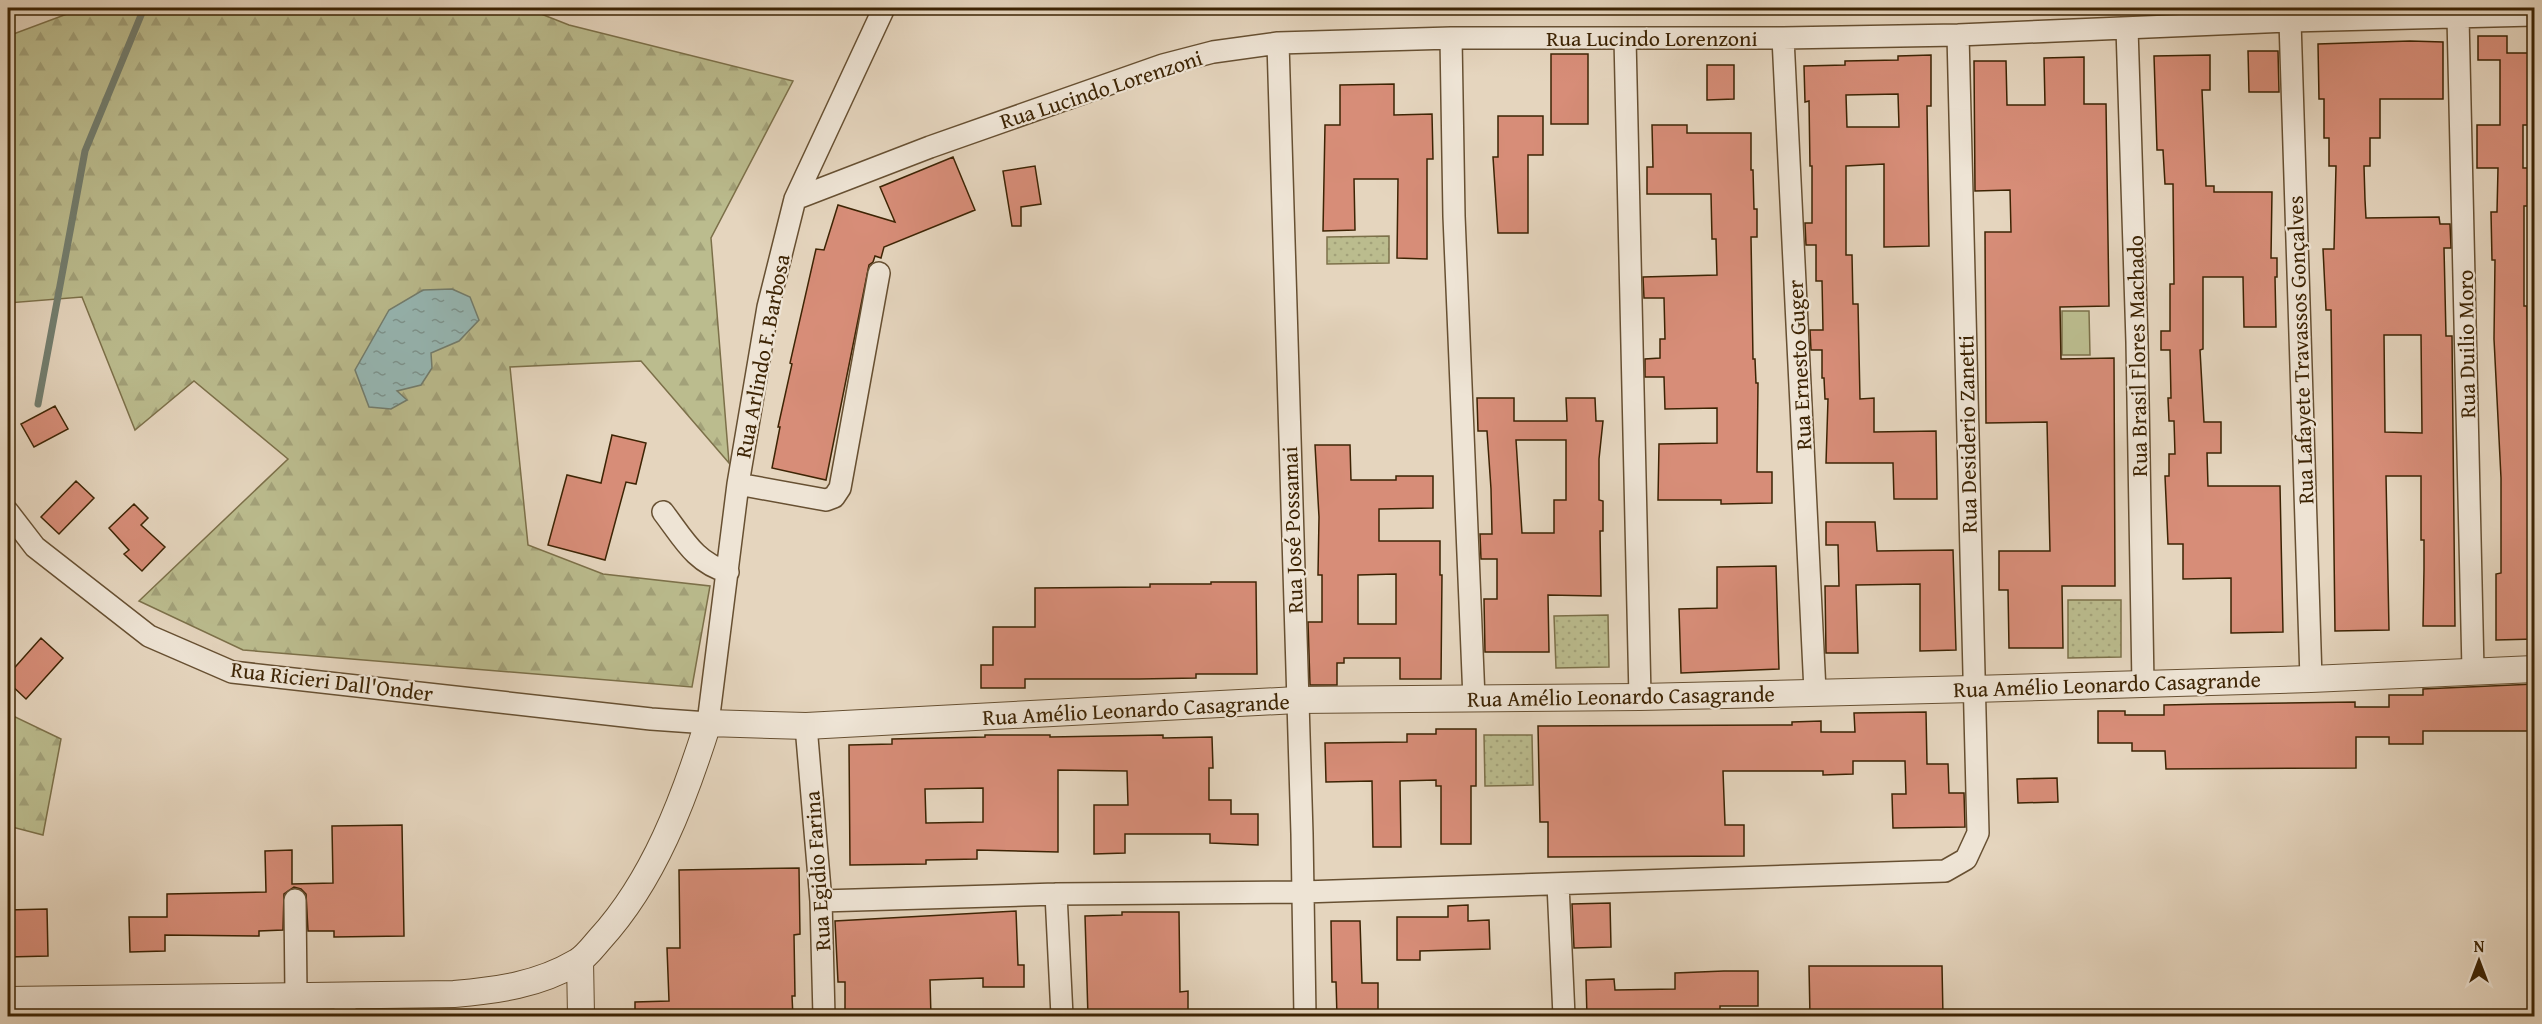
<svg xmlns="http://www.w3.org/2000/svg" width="2542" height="1024" viewBox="0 0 2542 1024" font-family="'Gentium Book Plus',serif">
	<defs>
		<pattern id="grass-dots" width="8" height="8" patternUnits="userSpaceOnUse" patternTransform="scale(1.5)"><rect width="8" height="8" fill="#bbbc8e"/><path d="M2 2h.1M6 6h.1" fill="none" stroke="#a2a179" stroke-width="1.8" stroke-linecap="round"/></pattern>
		<pattern id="forest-firs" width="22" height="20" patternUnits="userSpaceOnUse" patternTransform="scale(1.5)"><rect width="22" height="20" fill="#bbbc8e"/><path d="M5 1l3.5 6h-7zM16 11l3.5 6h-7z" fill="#a2a179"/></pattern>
		<pattern id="water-ripples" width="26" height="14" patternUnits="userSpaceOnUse" patternTransform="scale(1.5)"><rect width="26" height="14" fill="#96b8b5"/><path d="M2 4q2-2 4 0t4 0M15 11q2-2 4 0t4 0" fill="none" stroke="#7c9591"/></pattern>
	</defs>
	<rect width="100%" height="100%" fill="#e5d5be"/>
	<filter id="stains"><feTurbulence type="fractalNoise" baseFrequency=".00333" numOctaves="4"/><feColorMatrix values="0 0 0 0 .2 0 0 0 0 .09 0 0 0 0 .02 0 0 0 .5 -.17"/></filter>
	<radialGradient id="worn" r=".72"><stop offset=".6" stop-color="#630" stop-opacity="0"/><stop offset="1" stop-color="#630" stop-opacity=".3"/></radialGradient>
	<path fill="url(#grass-dots)" stroke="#7c7049" stroke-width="1.5" d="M1389 236V263L1327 264V237Z
		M2068 600H2121V657L2068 658Z
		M1608 615 1609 667 1556 668 1554 616Z
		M1484 735H1532L1533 785 1485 786Z"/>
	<path fill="url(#forest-firs)" stroke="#7c7049" stroke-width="1.5" d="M83 8H526L569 25 793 81 711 238 729 463 641 361 510 367 528 545 603 574 710 586 692 687 243 650 139 601 288 459 194 381 135 430 82 297 8 303V36Z
		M8 709 13 716 61 739 43 835 8 826Z"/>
	<path fill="#bbbc8e" stroke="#7c7049" stroke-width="1.5" d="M2062 311H2089L2090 355H2062Z"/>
	<path fill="url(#water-ripples)" stroke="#727d6e" stroke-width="1.5" d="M452 289 470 297 479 320 459 341 431 353 432 368 421 385 397 391 407 400 391 409 369 407 355 370 389 310 423 290Z"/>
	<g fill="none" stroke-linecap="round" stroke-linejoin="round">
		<path stroke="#727d6e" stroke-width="7" d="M38 404 85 151 144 8"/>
	</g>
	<path fill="#d78d78" stroke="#3d2404" stroke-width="1.5" fill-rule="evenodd" d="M2478 36H2507V53H2535V125H2523V168H2535V206H2524V306H2527L2531 478H2533L2535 639 2496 640V574L2501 573V478L2494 339 2495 260H2492L2491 212H2497L2498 168H2477V125H2500V60H2478Z
		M2410 41 2443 42V99H2380V138H2370V166H2364L2365 200 2366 218 2439 217 2440 224H2450L2451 248H2444L2446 336H2452L2455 626H2423L2424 569V540H2421V476H2386L2389 630 2335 631 2331 310H2326L2323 249H2334L2336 166H2329V138H2324V99H2319L2318 44ZM2384 335H2421L2422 433 2385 432Z
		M2248 51H2278L2279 92H2249Z
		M1551 54H1588V124H1551Z
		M1931 55V106H1927L1929 246 1884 247V164L1846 166V255H1852L1853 304H1858L1860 399 1874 398V432L1936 431 1937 499H1894L1893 463H1826L1828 399H1825L1824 378H1822V350H1811L1810 330H1823L1822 281H1816V245H1806L1805 223H1812V166H1810L1809 101 1805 102 1804 66 1845 65V61L1898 60V56ZM1898 94 1899 127H1847L1846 95Z
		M2210 55V90H2202L2206 186H2214V192H2272L2271 258H2277V277H2275L2276 327H2244L2243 277H2203V349L2200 350 2204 422H2221V453H2207L2208 486H2280L2283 632 2231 633V578L2183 579V544H2168L2165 476H2169V454H2175L2174 421H2169L2168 398H2171L2170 350H2161V331H2170V284H2174L2173 184H2165L2163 150H2157L2154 56Z
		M2084 57V104H2106L2109 306 2060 307 2061 359 2114 358 2115 586H2062L2063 648H2009L2008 590H1999V551H2050L2047 422 1986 423 1985 232H2011L2010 190 1975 191 1974 61H2006L2007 105H2045L2044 58Z
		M1707 65H1734V99L1707 100Z
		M1394 84V115L1432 114 1433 159H1427V259L1397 258 1398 179H1354L1355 230 1323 231 1325 125H1340V85Z
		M1498 116H1543V155H1528V233H1498L1493 157H1498Z
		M1652 125H1687V133H1751V170H1753L1754 209H1757V237H1751L1753 359H1755L1756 383H1758L1757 472H1772V503L1721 504V500H1658L1659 444 1717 443V408L1665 409 1664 377H1645V359L1660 358V339H1665L1664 298H1644L1643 277 1717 275 1716 239H1712L1711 194H1647V167H1653Z
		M953 157 975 210 884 247 881 258 875 256 873 262 869 265 826 480 772 468 780 427H778L792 364 790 363 816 249 824 250 838 205 895 222 880 187Z
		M1035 166 1041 204 1021 207V226H1012L1003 171Z
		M1477 398H1514V421H1567L1566 398H1595L1596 421H1603L1599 459V500L1603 501V531H1600L1601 596 1548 595 1549 652H1485L1484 599H1497V559H1481L1480 534H1492L1491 489 1487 431H1478ZM1516 440H1566V500H1554V533H1522Z
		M55 406 68 429 34 447 21 424Z
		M612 435 646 443 636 484 626 482 605 560 548 545 567 475 601 483Z
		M1315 445H1350L1351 480H1396V476H1433V508L1379 509V541H1440V575H1442L1441 679H1400V658H1344V663H1337V685H1310L1308 622H1322V575H1318L1319 517ZM1396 574V624H1358V575Z
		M76 481 94 498 59 534 41 517Z
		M134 504 148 518 141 525 165 547 142 571 124 554 129 550 109 528Z
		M1826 522H1875L1877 551 1953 550 1956 650 1920 651V584L1856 585 1858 653H1826L1825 586H1839L1838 545H1826Z
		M1776 566 1779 669 1681 673 1679 609 1717 608V567Z
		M1211 582H1256L1257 674H1196V678L1139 679H1025V688H981V665H993V627H1035V588L1150 587V584H1211Z
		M41 638 63 658 26 699 8 682V675Z
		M2535 684V731H2423V744H2389V737H2356V768L2166 769 2165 751H2132V743H2098V711H2125V715H2164V705L2212 704 2355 702V707H2389V695H2423V689Z
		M1926 712 1927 764H1948L1949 793H1964L1965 827 1893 828 1892 794H1906L1905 761H1853V774L1823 775V771H1723L1725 825H1744V856L1548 857V822H1540L1538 726 1792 725V722L1821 721V732H1855L1854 713Z
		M1436 729H1476V786H1471V844H1441V786H1436V780L1400 781 1401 847H1373L1372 781 1326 782 1325 743 1407 742V734H1436Z
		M985 735H1050V737L1163 735V738L1212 737 1213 768H1209V800H1231V814H1258V845L1210 843V834H1125V853L1094 854V805H1128L1127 771 1058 770V852L977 850V859L926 860V864L850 865 849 745 892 744V739L985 737ZM983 788V822L926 823 925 789Z
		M2057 778 2058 802 2018 803 2017 779Z
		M402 825 404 936 334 937V931H308L306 894 301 889 294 887 284 894 283 930 259 931V936L165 935V951L130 952 129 917H167V894L266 892 265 851 292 850V884L333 883 332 826Z
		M799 868 800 934 794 935 795 996H792L793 1017H635V1002L669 1001 667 948H680L679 870Z
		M1610 903 1611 947 1574 948 1572 904Z
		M1468 905V921L1489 920 1490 949 1420 951V960H1397V917H1448V906Z
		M47 909 48 956 8 957V910Z
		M1016 911 1018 965H1024V987H983V978L930 980 931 1017H845V982H838L835 921Z
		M1122 912H1179L1180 992 1188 991V1017H1088L1085 916 1122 915Z
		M1331 921H1360L1362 983H1378V1017H1337L1336 982H1332Z
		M1809 966H1942L1943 1017H1810Z
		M1724 971H1758V1006H1720V1017H1587L1586 980 1614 979 1615 990 1675 989V973Z"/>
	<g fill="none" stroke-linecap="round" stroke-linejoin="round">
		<g stroke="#675032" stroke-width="24">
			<path id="minor" d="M2458 17 2473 670
				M2290 21 2311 679
				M2127 28 2137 342 2143 684
				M1451 38 1454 216 1474 699
				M1625 38 1640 697
				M1783 38 1815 691
				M1278 43 1302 834 1305 1016
				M795 199 930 147 1163 65 1213 52 1278 43 1451 38H1783L1958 35 2290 21 2534 15
				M738 484 826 500 834 497 840 488 879 273
				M8 512 35 547 149 636 232 672 651 719 708 723 738 484 768 307 795 199 884 8
				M663 512C683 538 695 563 728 572
				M806 726 821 901 824 1016
				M1558 884 1564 1016
				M1056 894 1062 1016
				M295 900 296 995
				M821 901 1056 894 1303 892 1945 871 1966 859 1978 833 1958 35
				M345 996V1016"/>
		</g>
		<g stroke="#675032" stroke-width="28">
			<path id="tertiary" d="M580 960 581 1016
				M8 1000 454 994C498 990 538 985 577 962 586 957 593 947 600 939 654 880 684 799 708 723L806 726 1297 700 1640 697 1973 689 2311 679 2534 669"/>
		</g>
		<use href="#minor" stroke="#eee4d5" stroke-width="21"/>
		<use href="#tertiary" stroke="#eee4d5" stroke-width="26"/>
	</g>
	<g text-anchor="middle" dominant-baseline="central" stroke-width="4.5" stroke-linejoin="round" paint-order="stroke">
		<g font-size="22" fill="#3d2404" stroke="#eee4d5">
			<text x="1652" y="38">Rua Lucindo Lorenzoni</text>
			<text transform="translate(1101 89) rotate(-18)">Rua Lucindo Lorenzoni</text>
			<text transform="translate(2466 344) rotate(-91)">Rua Duilio Moro</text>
			<text transform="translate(2300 350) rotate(-92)">Rua Lafayete Travassos Gonçalves</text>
			<text transform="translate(762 356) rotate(-79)">Rua Arlindo F. Barbosa</text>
			<text transform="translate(2137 356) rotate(-91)">Rua Brasil Flores Machado</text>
			<text transform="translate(1799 365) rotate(-93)">Rua Ernesto Guger</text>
			<text transform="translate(1967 434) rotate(-91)">Rua Desiderio Zanetti</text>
			<text transform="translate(1292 530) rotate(-92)">Rua José Possamai</text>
			<text transform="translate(332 681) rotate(7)">Rua Ricieri Dall'Onder</text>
			<text transform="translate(2107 684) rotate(-2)">Rua Amélio Leonardo Casagrande</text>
			<text transform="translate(1621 696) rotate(-1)">Rua Amélio Leonardo Casagrande</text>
			<text transform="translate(1136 709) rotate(-3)">Rua Amélio Leonardo Casagrande</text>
			<text transform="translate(817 871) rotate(-94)">Rua Egidio Farina</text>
		</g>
	</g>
	<rect width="2542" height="1024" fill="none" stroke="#e5d5be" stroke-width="30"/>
	<rect x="9" y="9" width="2524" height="1006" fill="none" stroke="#3d2404" stroke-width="3"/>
	<rect x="15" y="15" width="2512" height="994" fill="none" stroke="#3d2404" stroke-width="1.5"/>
	<g transform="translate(2479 961)" stroke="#eee4d5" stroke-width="4.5" paint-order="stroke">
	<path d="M0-4.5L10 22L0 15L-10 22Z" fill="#3d2404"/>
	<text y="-9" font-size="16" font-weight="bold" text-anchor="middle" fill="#3d2404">N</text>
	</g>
	<rect width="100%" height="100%" filter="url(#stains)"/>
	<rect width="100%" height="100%" fill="url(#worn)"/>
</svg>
